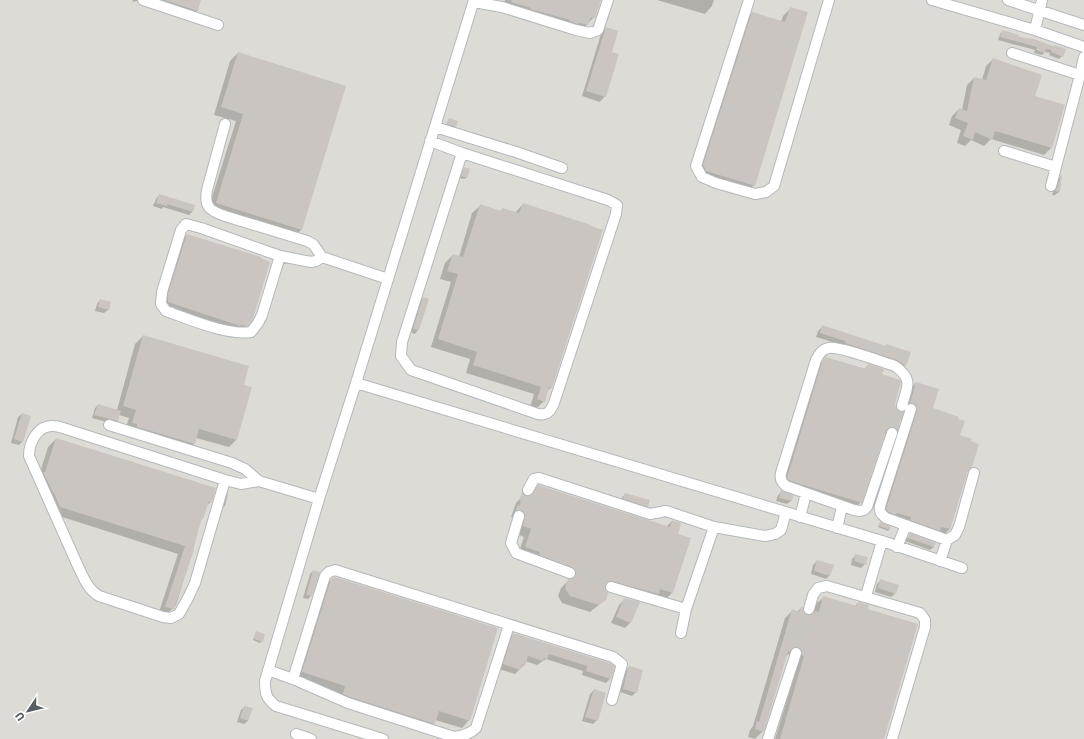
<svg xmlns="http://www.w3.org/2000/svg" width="1084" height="739" viewBox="0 0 1084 739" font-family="Jost,sans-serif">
	<rect width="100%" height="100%" fill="#ede9e1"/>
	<path fill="#dddbd5" d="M0 0H1084V739H0Z"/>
	<path fill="#0003" d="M133 0H200L197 11 189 19 137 1 132 2Z
		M505 0H600L594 17 580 32 503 9Z
		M657 0H714L712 6 705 14Z
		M791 8 754 185 746 193 696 174 745 21 752 13 781 22 783 16Z
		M606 28 611 53 605 96 600 102 582 96 601 34Z
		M1002 31 1017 37 1034 40 1053 47 1062 56 1059 59 1049 55 1050 53 1045 52 1042 55 1034 53 1035 50 998 40 1000 34Z
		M238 53 302 229 294 237 208 210 236 121 214 115 230 61Z
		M993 59 1051 148 1044 155 991 139 984 146 971 140 965 146 957 143 961 130 949 125 952 116 959 109 962 110 967 85 974 78 982 80 986 66Z
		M449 119 455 126 454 128 446 125Z
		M469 169 466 178 464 179 460 178 463 170Z
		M1061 176 1059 192 1055 195H1052L1057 180Z
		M159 195 194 206 192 212 189 215 163 207 162 209 153 206 156 199Z
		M523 204 551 387 547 392 544 401 536 409 530 407 534 394 466 373 470 359 431 347 451 282 440 279 445 263 453 255 459 257 472 213 480 206 500 212 502 209 515 213Z
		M187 235 247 325 239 333 161 311 179 243Z
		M423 298 428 299 418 330 415 334 410 332 420 302Z
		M100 300 110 303 108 310 104 313 95 311 97 304Z
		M823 326 885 347 905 365 901 370 842 345 816 337 818 331Z
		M143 336 236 440 229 447 196 438 194 444 186 451 125 430 129 418 119 415 117 421 114 424 92 418 95 408 98 405 117 410 135 344Z
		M826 358 864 370 868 365 881 375 896 411 902 413 897 429 889 437 884 434 861 502 853 510 780 486 818 366Z
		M916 383 932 409 957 420 959 436 967 471 950 529 942 536 882 520 908 412 903 410 908 390Z
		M22 414 23 441 19 445 11 443 18 417Z
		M56 439 211 502 206 506 203 518 200 521 193 550 176 605 164 617 158 615 178 554 53 514 38 479 48 447Z
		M538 486 666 527 672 521 676 535 672 593 665 600 650 601 603 588 605 600 590 612 562 603 558 596 561 588 569 580 567 576 518 555 524 537 516 534V519L511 517 516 503 523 495 528 498Z
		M781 492 792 496 791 501 787 504 776 501 778 495Z
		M228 493 225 506 221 509 225 497Z
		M625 494 647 506 644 510 620 502 622 498Z
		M880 523 890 529 888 531 878 527Z
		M910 535 934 547 930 550 905 541Z
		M856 555 865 564 861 568 851 565 852 559Z
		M817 561 830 575 826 579 811 574 813 565Z
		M313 571 319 572 311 596 308 599 303 598 310 574Z
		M331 580 469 720 462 728 435 720 434 723 426 731 336 701 338 693 295 680 323 588Z
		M881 580 895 594 891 597 875 592 877 584Z
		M824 597 855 606 858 603 867 610 883 739H775L798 664 790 654 786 655 763 731 755 739 748 737 750 730 753 726 785 618 792 611 797 612 801 608 803 614 807 616 813 614 816 604Z
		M625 599 638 603 630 623 625 628 611 623 619 605Z
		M256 632 262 641 260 643 253 640Z
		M514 634 609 664 610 679 606 683 582 675 583 671 546 659 537 665 525 661 524 665 515 674 499 669 509 638Z
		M628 668 636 692 632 696 620 692 625 672Z
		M594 690 597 720 593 724 582 721 590 694Z
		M245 707 248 721 244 724 237 722 241 710Z"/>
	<path fill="#cac5c0" d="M164 0H201L198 11Z
		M512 0H601L595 18 591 17 588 25 579 23 578 24 569 21 570 20 530 9 531 8 511 2Z
		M790 7 808 12 755 186 706 171 703 165 752 12 785 22Z
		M606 27 618 31 612 52 619 54 606 97 586 91Z
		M1002 30 1019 35 1018 37 1034 39 1053 46 1052 49 1054 45 1066 49 1063 57 1051 52 1052 50 1046 49 1045 53 1036 50 1037 47 1000 37Z
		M238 52 346 86 302 230 216 203 243 114 221 107Z
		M993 58 1042 75 1035 96 1065 105 1052 148 995 131 992 140 975 132 973 140 963 136 968 123 955 118 959 108 967 111 974 77 986 80Z
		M449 118 458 121 456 127 447 124Z
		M464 167 470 169 467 178 461 176Z
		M1061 175H1062L1060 192 1055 191 1057 188Z
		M159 194 195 205 193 212 167 204V206L156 203Z
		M523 203 591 225V226L603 230 552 388 549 387 545 402 537 399 541 387 473 365 477 352 438 339 458 274 447 271 453 254 463 257 480 204 501 211 502 208 519 213Z
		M187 234 261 257V258L270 262 253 319 248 326 240 325V326L168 302V293Z
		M423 297 429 299 419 330 413 329Z
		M100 299 111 302 109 310 98 307Z
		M822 325 886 346V344L911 352 906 366 897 360 845 343V341L820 333Z
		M143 335 249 366 244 385 252 387 237 440 199 429 195 444 137 427V424L132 423 136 410 123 406Z
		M826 357 866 369 868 364H869L884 369 882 374 900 380 901 381 895 404 897 410 903 412 898 430 894 427H891L886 431 862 503 797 483 789 480 787 478 822 362Z
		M916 382 939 389 933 408 959 417 958 419 965 421 960 435 972 439 971 441 979 444 972 467 968 471 950 529 941 527 940 531 910 520 911 517 897 513 896 515 889 512 886 509 917 411 916 404 910 403Z
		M98 404 121 411 118 421 94 415Z
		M22 413 31 416 23 442 14 439Z
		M56 438 216 488 212 502 209 501 203 519 202 518 193 549 194 550 174 609 165 607 185 546 60 507 54 493H53L43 472H45Z
		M538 485 670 527 672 520 681 523 678 534 691 538 673 593 660 589 659 594 610 581 606 583 605 586V589L608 593 606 600 599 605 570 596 565 588 568 579H571L576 576V572L575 569 539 555 540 552 525 547 531 529 523 526 525 514 523 511 518 510 523 494 528 496H531Z
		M781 490 793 495 792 501 779 498Z
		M625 493 650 500 648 507 623 499Z
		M880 521 891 527 890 530 879 526Z
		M910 533 936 543 934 547 908 538Z
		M855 554 868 557 866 565 854 561Z
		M817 560 834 565 830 576 814 571Z
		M313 570 320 572 312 596 306 595Z
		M335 577 498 628 470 721 439 711 435 724 350 697 343 694 345 686 302 672 331 579Z
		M880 579 899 585 896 594 878 588Z
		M823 596 857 606 858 602 869 605 868 609 918 624 884 739H780L804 656 802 655V651L798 647H794L790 652 788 651 764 732 755 729 757 721 759 722 792 609 799 612 801 607H803L804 613 808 615 813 614 815 611 819 612Z
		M624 598 640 602 631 623 616 617Z
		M256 631 265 634 263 642 254 639Z
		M513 633 610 663 615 666 611 679 586 671 587 666 549 654 547 659 544 658 543 661 528 656 525 666 522 665 520 670 503 664Z
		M630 666 643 670 637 693 623 689 628 667H629Z
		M594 689 606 693 598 721 585 717Z
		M244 706 253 708 248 721 240 718Z"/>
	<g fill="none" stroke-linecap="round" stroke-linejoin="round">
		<path stroke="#c8c6c1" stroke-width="10" stroke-dasharray="10 5" stroke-linecap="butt" d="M892 433 902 406
			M519 516 528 490
			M570 573 611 587
			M796 653 809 609"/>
		<g stroke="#b4b8bc" stroke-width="12">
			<path id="minor" d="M143 0 218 25
				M749 0 696 166 702 177 716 183 755 194 766 192 774 186 829 0
				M932 0 1035 30 1084 47
				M1008 0 1084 25
				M474 2 502 7 576 30 590 33 598 30 608 0
				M1035 30 1042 0
				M1012 53 1080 75 1084 57
				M225 124 207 190C204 207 210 211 225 216L307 241 313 244 322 257
				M435 127 516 152 562 168
				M430 141 462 153 608 200 617 205 616 214 554 403C551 410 548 416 538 414L411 370 401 356 402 342 462 153
				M1004 151 1056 167
				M1051 186 1080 75
				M280 256 262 315 258 323 251 332C228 336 189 319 166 311L161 304 162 292 181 230 186 224 201 228 280 256 311 262 316 261 322 257 388 279
				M356 383 882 541 962 568
				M911 409 880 506C879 512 881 514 886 518L947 540 955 535 959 527 974 473
				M109 425 232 463 245 469 259 481
				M892 433 867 507 864 510 860 511 854 510 786 486C781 482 780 479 781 473L816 360C819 354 822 349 829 348 839 346 882 362 895 366 914 380 907 386 902 406
				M225 480 195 583 188 598 179 614 171 618 163 617 99 596C87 589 83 576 77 564L29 456C29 442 38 425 53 426 57 426 60 427 63 428L225 480 241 484 259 481 319 499
				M528 490 534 479 539 478 650 514 666 511 714 527 765 536 775 534 781 530 786 512
				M519 516 511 543 516 553 570 573
				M800 517 806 494
				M837 528 842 507
				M897 547 906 525
				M940 561 947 540
				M611 587 686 609
				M866 596 882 541
				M809 609 813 595 818 588 827 586 920 613 925 620V627L892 739
				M681 633 686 609 714 527
				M268 670 293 679 348 703 454 737C463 736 470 734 476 728L509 625
				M293 679 325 576 329 572 335 570 613 657 622 664 612 700
				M296 734 311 739
				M383 739 276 706C266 698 265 694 265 681L319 499 356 383 474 0
				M768 739 796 653"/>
		</g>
		<use href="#minor" stroke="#fff" stroke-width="10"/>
	</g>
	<g transform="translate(28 711) rotate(235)" stroke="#ffffff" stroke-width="3" paint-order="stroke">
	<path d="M0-3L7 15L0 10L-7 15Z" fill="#595e62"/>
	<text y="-6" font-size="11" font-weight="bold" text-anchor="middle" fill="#595e62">U</text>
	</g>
</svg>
